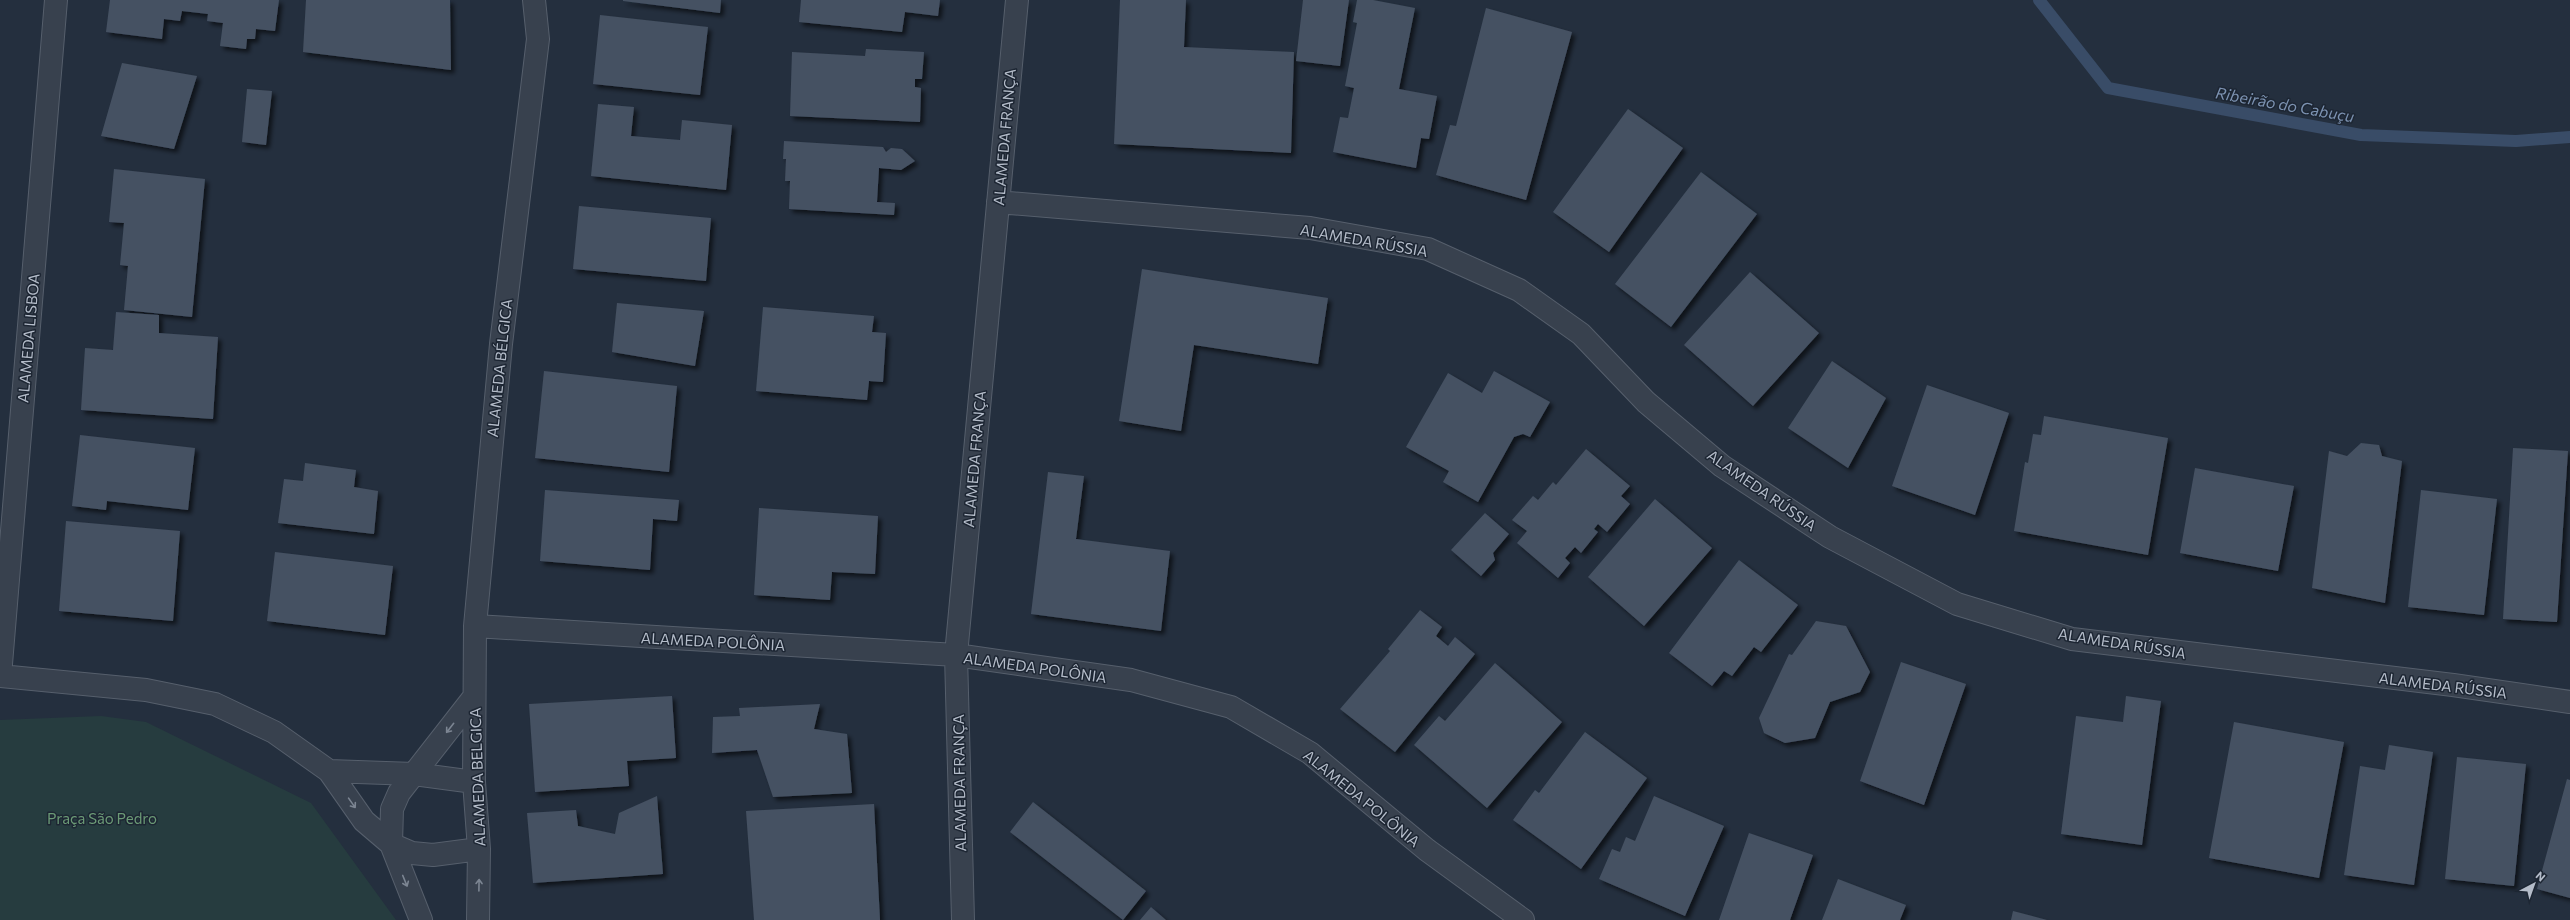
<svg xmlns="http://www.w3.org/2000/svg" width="2570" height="920" viewBox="0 0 2570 920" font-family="Commissioner,sans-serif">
	<defs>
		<filter id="shadow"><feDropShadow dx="3.5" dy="3.5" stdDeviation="2" flood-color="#0009"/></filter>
	</defs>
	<rect width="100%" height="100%" fill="#242f3e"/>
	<path fill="#263c3f" d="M101 716 146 722 311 803 396 920H0V720Z"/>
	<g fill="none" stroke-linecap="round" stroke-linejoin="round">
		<path stroke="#394c67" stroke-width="12" d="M2039 0 2108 88 2361 135 2516 141 2570 137"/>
	</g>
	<path fill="#455162" filter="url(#shadow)" d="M110 0H279L275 31 256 29 255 39H247L246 49 220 46 223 23 207 21 208 14 182 11 180 21 164 19 162 39 106 32Z
		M306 0H450L451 70 303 52Z
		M623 0H721L720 13 623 1Z
		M801 0H940L938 16 905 12 902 32 799 22Z
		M1120 0H1186L1184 47 1294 52 1291 153 1114 144Z
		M1303 0H1349L1340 66 1296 61Z
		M1357 0H1373L1415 8 1399 89 1437 96 1429 139 1421 138 1416 168 1333 152 1340 117 1348 118 1354 88 1345 86 1357 23 1353 22Z
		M1486 8 1572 32 1526 200 1436 175 1450 125 1456 126Z
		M600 15 708 27 700 95 593 84Z
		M866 49 924 52 922 79H915V87L921 88 920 122 790 116 792 52 865 56Z
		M122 63 197 76 174 149 101 136Z
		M247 89 272 91 266 145 242 142Z
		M598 104 634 107 631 136 680 140 682 120 732 125 726 190 591 176Z
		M1628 109 1683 148 1609 252 1553 212Z
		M784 141 883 147 886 152 891 148 902 149 915 161 901 170 879 168 877 202 895 203 894 215 789 209 790 181H785L786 159H783Z
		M114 169 205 179 192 317 124 310 128 266 120 265 124 223 109 222Z
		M1701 172 1757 214 1671 327 1615 284Z
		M579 206 711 218 706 281 573 269Z
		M1142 269 1328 298 1318 364 1194 345 1181 431 1119 421Z
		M1750 272 1819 333 1753 406 1684 345Z
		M617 303 704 311 695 366 612 352Z
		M763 307 874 316 872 332 886 333 883 382 869 381 867 400 756 391Z
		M116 312 159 315V333L218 337 213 419 81 410 85 348 113 350Z
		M1832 361 1886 398 1848 468 1788 428Z
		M544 371 677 386 669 472 535 458Z
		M1494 371 1550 402 1530 437 1523 434 1514 437 1478 502 1443 482 1449 471 1406 447 1448 373 1482 393Z
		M1927 385 2009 413 1975 515 1892 486Z
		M2044 416 2168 438 2148 555 2014 531 2025 462 2028 463 2033 434 2041 435Z
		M80 435 195 448 188 510 107 501 106 510 72 506Z
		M2361 443 2379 445 2382 456 2402 461 2385 603 2312 588 2329 451 2347 456Z
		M2513 448 2568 451 2557 622 2503 619Z
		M1586 449 1630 486 1621 496 1630 504 1607 532 1598 524 1594 529 1598 532 1581 553 1575 547 1565 558 1570 563 1558 578 1517 543 1527 531 1512 520 1533 496 1538 500 1553 482 1556 485Z
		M305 463 356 470 354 487 378 491 374 534 278 523 284 479 303 481Z
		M2195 468 2294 486 2278 571 2180 553Z
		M1048 472 1084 476 1076 539 1170 551 1161 631 1031 614Z
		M545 490 679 500 677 521 653 519 650 570 540 561Z
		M2421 490 2497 499 2484 615 2408 607Z
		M1655 499 1712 548 1644 626 1588 577Z
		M759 508 878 516 875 574 832 572 830 600 754 595Z
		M1485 513 1509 534 1493 553 1495 560 1481 576 1451 550Z
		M66 521 180 531 173 621 59 611Z
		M275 552 393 566 385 635 267 621Z
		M1739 560 1798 605 1761 652 1754 647 1732 676 1724 671 1712 686 1669 653Z
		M1420 610 1442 627 1436 636 1448 646 1455 637 1475 654 1395 752 1340 709 1390 651 1388 649Z
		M1816 621 1846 626 1870 672 1860 692 1830 702 1815 738 1785 743 1764 733 1759 718 1789 654 1792 655Z
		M1901 662 1966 684 1924 805 1860 781Z
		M1495 663 1562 722 1487 808 1414 745 1439 716 1445 721Z
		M672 696 676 758 627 761 629 786 535 792 529 704Z
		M2126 696 2161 701 2142 845 2061 834 2076 716 2123 722Z
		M820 704 814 729 847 734 852 793 773 797 757 750 712 753 713 717 740 716 739 708Z
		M2234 722 2344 742 2319 878 2209 858Z
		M1585 732 1647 778 1581 869 1513 820 1535 790 1539 793Z
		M2389 745 2433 752 2414 885 2344 875 2360 766 2385 770Z
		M2457 757 2526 764 2514 886 2445 879Z
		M2567 779 2570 780V898L2537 889Z
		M657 796 663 874 533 883 527 813 576 810 578 826 615 834 619 813Z
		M1654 796 1724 826 1685 916 1599 879 1612 849 1620 852 1626 837 1635 841Z
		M1033 802 1146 891 1123 920 1010 832Z
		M874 804 880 920H754L746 811Z
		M1749 833 1813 855 1790 920H1719Z
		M1838 879 1906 905 1900 920H1822Z
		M1151 907 1166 920H1140Z
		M2013 911 2047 920H2011Z"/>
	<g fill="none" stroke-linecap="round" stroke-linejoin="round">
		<g stroke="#565f6c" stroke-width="24">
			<path id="street" d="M998 202 1310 228 1428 249 1519 290 1581 334 1646 402 1722 466 1830 537 1957 604 2072 639 2453 685 2570 702
				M475 626 956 655 1131 680 1231 707 1310 753 1427 850 1523 920
				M0 676 56 0
				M0 676 146 690 215 704 274 732 329 771 364 821 391 844 412 853 433 855 479 849
				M329 771 414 774 474 782
				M421 920 391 844 392 809 399 793 474 697
				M478 920 479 849 474 782 475 626 501 344 538 39 534 0
				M963 920 956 655 1017 0"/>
		</g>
		<use href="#street" stroke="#38414e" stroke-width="22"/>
	</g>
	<defs><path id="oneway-shaft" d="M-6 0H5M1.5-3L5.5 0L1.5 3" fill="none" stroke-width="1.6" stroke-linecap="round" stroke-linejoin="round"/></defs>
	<g stroke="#7c8592">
		<use href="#oneway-shaft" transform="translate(450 728) rotate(128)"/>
		<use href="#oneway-shaft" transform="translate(352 803) rotate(55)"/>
		<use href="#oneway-shaft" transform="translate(405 881) rotate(68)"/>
		<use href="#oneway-shaft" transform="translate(479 885) rotate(-89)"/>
	</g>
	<g text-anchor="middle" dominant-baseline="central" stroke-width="3" stroke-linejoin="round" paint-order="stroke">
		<g font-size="15" fill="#b4bcc9" stroke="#1d2633">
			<text transform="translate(1004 137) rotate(-85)">ALAMEDA FRANÇA</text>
			<text transform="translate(1364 240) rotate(10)">ALAMEDA RÚSSIA</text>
			<text transform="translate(28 338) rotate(-85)">ALAMEDA LISBOA</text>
			<text transform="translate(499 368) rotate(-84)">ALAMEDA BÉLGICA</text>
			<text transform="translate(974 459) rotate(-85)">ALAMEDA FRANÇA</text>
			<text transform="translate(1762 490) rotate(35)">ALAMEDA RÚSSIA</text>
			<text transform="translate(713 641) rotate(3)">ALAMEDA POLÔNIA</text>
			<text transform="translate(2122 643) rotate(9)">ALAMEDA RÚSSIA</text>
			<text transform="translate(1035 667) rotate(8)">ALAMEDA POLÔNIA</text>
			<text transform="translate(2443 685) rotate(7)">ALAMEDA RÚSSIA</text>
			<text transform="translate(477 777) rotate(-92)">ALAMEDA BELGICA</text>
			<text transform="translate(959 783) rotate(-91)">ALAMEDA FRANÇA</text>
			<text transform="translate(1362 798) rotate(39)">ALAMEDA POLÔNIA</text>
		</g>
		<g font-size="15" fill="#6b9a76" stroke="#1d2633">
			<text x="102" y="818">Praça São Pedro</text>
		</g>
		<g font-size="16" font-style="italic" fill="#7c92b1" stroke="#1d2633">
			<text transform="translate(2285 104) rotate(10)">Ribeirão do Cabuçu</text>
		</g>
	</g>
	<g transform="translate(2534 884) rotate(41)" stroke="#1d2633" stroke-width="3" paint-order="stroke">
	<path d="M0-3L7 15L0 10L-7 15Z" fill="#b4bcc9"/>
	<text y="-6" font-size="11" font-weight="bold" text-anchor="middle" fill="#b4bcc9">N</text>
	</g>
</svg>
